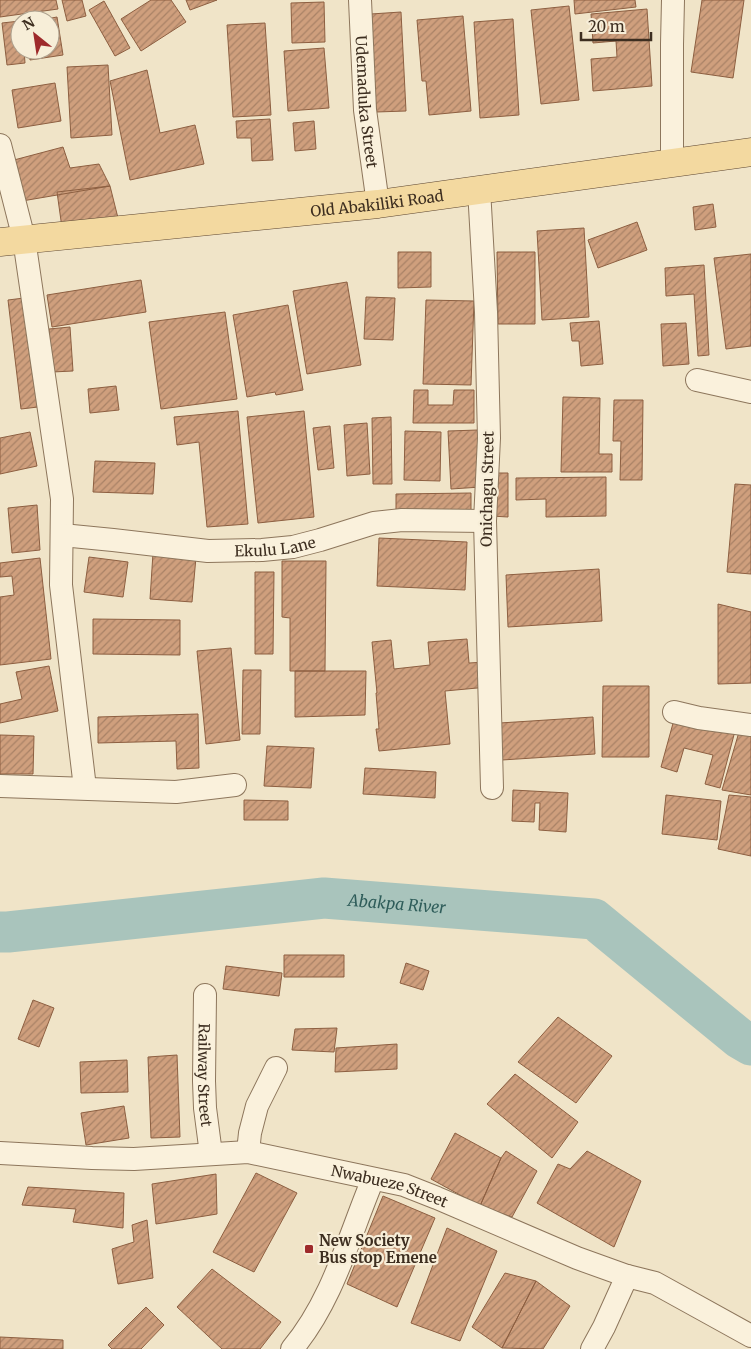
<svg xmlns="http://www.w3.org/2000/svg" width="751" height="1349" viewBox="0 0 751 1349" font-family="Merriweather,serif">
	<defs>
		<pattern id="building-hatch" width="6" height="6" patternUnits="userSpaceOnUse" patternTransform="scale(1.25)"><rect width="6" height="6" fill="#cf9f7d"/><path d="M-1 1l2-2M0 6l6-6M5 7l2-2" fill="none" stroke="#a98266"/></pattern>
	</defs>
	<rect width="100%" height="100%" fill="#f0e4c8"/>
	<g fill="none" stroke-linecap="round" stroke-linejoin="round">
		<path stroke="#a9c4bc" stroke-width="41" id="s1" d="M0 932H8L324 898 594 919 739 1038 751 1045"/>
	</g>
	<path fill="url(#building-hatch)" stroke="#8d5f41" d="M0 0H56L58 9 0 17Z
		M62 0H82L86 16 67 21Z
		M151 0H171L186 22 141 51 121 19Z
		M186 0H217L190 10Z
		M574 0H635L636 7 575 14Z
		M702 0H744L733 78 691 72Z
		M104 1 130 48 115 56 89 10Z
		M324 2 325 42 292 43 291 3Z
		M569 6 579 100 541 104 531 10Z
		M647 9 652 86 593 91 591 59 617 57 616 41 593 43 591 14Z
		M401 12 406 111 376 112 371 14Z
		M463 16 471 111 429 115 426 81H422L417 20Z
		M57 17 63 55 30 60 29 50H50V20H41Z
		M513 19 519 115 480 118 474 22Z
		M20 21V50H24L25 63 7 65 2 23Z
		M265 23 271 115 233 117 227 25Z
		M324 48 329 108 288 111 284 51Z
		M108 65 112 135 71 138 67 67Z
		M147 70 160 133 195 125 204 164 130 180 110 81Z
		M55 83 61 121 18 128 12 90Z
		M270 119 273 160 252 161 251 138H237L236 121Z
		M314 121 316 149 295 151 293 123Z
		M63 147 70 168 99 164 110 186 22 201 14 160Z
		M110 186 121 230 63 235 57 192Z
		M713 204 716 227 695 230 693 207Z
		M637 222 647 250 598 268 588 240Z
		M584 228 589 317 542 320 537 231Z
		M398 252H431V287L398 288Z
		M497 252H535V324H498Z
		M751 254V346L726 349 714 258Z
		M704 265 709 355 698 356 694 294 666 296 665 268Z
		M141 280 146 312 52 327 47 295Z
		M347 282 361 365 307 374 293 291Z
		M366 297 395 298 393 340 364 339Z
		M24 298 38 407 21 409 8 300Z
		M426 300 474 301 471 385 423 384Z
		M288 305 303 390 276 395 275 392 247 397 233 315Z
		M225 312 237 399 161 409 149 322Z
		M599 321 603 364 581 366 579 341H572L570 323Z
		M686 323 689 364 663 366 661 324Z
		M70 327 73 371 52 372 49 329Z
		M116 386 119 410 90 413 88 389Z
		M414 390H428V405H453L454 390H474V423H413Z
		M563 397 600 398 599 454H612V472H561Z
		M614 400H643L642 480H620L621 441H613Z
		M238 411 248 524 207 527 199 442 177 445 174 417Z
		M304 411 314 517 258 523 247 417Z
		M391 417 392 484H373L372 418Z
		M367 423 370 474 347 476 344 425Z
		M330 426 334 468 318 470 313 428Z
		M478 430 481 487 451 489 448 431Z
		M405 431 441 432 440 481 404 480Z
		M30 432 37 466 0 474V438Z
		M95 461 155 463 153 494 93 492Z
		M491 473H508V517L491 516Z
		M606 477V516L546 517V499L516 500V478Z
		M735 484 751 485V574L727 572Z
		M471 493V511L396 512V494Z
		M37 505 40 550 12 553 8 508Z
		M379 538 467 542 465 590 377 586Z
		M153 553 196 557 192 602 150 599Z
		M89 557 128 562 123 597 84 592Z
		M40 558 51 659 0 665V597L14 595 12 576 0 577V563Z
		M282 561H326L325 671H290V618L282 617Z
		M599 569 602 621 508 627 506 575Z
		M255 572H274L273 654H255Z
		M718 604 751 612V683L718 684Z
		M93 619 180 620V655L93 654Z
		M467 639 469 663 486 662 488 687 445 691 450 744 379 751 376 729H379L376 693H377L372 642 391 640 394 669 430 665 428 642Z
		M231 648 240 740 206 744 197 651Z
		M49 666 58 711 0 723V704L22 699 16 672Z
		M243 670H261L260 734H242Z
		M295 671H366L365 715 295 717Z
		M603 686H649V757H602Z
		M198 714 199 768 177 769 176 741 98 743V717Z
		M675 716 735 731 720 788 705 784 713 755 684 748 677 772 661 767Z
		M593 717 595 754 502 760 500 723Z
		M739 732 751 734V795L722 790Z
		M0 735 34 736 33 774H0Z
		M267 746 314 748 311 788 264 786Z
		M365 768 436 772 435 798 363 794Z
		M513 790 568 793 566 832 539 830 540 803H535L534 822 512 821Z
		M666 795 721 801 717 840 662 834Z
		M729 795 751 797V856L718 849Z
		M244 800 288 801V820H244Z
		M284 955H344V977H284Z
		M406 963 429 971 423 990 400 983Z
		M226 966 282 973 279 996 223 989Z
		M33 1000 54 1008 39 1047 18 1039Z
		M558 1017 612 1056 576 1103 518 1062Z
		M337 1028 334 1052 292 1050 295 1029Z
		M397 1044V1069L335 1072 336 1048Z
		M177 1055 180 1137 151 1138 148 1057Z
		M127 1060 128 1092 81 1093 80 1062Z
		M515 1074 578 1122 552 1158 487 1104Z
		M124 1106 129 1138 86 1145 81 1113Z
		M455 1133 501 1158 480 1206 431 1179Z
		M506 1151 537 1171 512 1217 480 1206 501 1158Z
		M587 1151 641 1181 614 1247 537 1203 558 1164 570 1169Z
		M256 1173 297 1193 254 1272 213 1252Z
		M216 1174 217 1214 156 1224 152 1184Z
		M28 1187 124 1193 123 1228 73 1222 76 1209 22 1205Z
		M383 1196 435 1218 397 1307 347 1284Z
		M147 1220 153 1278 118 1284 112 1249 134 1242 132 1225Z
		M447 1228 497 1251 460 1341 411 1323Z
		M212 1269 281 1322 260 1349H222L177 1307Z
		M505 1273 536 1281 502 1348 472 1327Z
		M536 1281 570 1306 543 1349 502 1348Z
		M146 1307 164 1325 141 1349H112L108 1345Z
		M0 1337 63 1340V1349H0Z"/>
	<g fill="none" stroke-linecap="round" stroke-linejoin="round">
		<g stroke="#8d765c" stroke-width="24">
			<g id="minor">
				<path id="s2" d="M360 0 365 110 378 204"/>
				<path d="M0 145 24 239 62 499 61 585 85 788"/>
				<path d="M672 163V44L673 0"/>
				<path d="M479 189 486 312 489 438 485 521 492 788"/>
				<path d="M697 380 751 392"/>
				<path id="s3" d="M62 535 113 540 208 551 262 550 293 547 320 540 374 523 402 520 485 521"/>
				<path d="M674 712 699 718 751 725"/>
				<path d="M0 786 176 792 235 785"/>
				<path id="s4" d="M205 995 204 1081 205 1108 211 1154"/>
				<path d="M248 1152 250 1133 257 1106 276 1068"/>
				<path id="s5" d="M0 1153 92 1158 134 1159 248 1152 404 1185 437 1198 577 1258 627 1276 655 1283 751 1336"/>
				<path d="M292 1349C333 1300 349 1236 373 1179"/>
				<path d="M592 1349 604 1327 627 1276"/>
			</g>
		</g>
		<g stroke="#5b4430" stroke-width="29">
			<g id="primary">
				<path id="s6" d="M0 242 378 204 751 152"/>
			</g>
		</g>
		<use href="#minor" stroke="#faf1dc" stroke-width="22"/>
		<use href="#primary" stroke="#f3d9a0" stroke-width="28"/>
	</g>
	<rect fill="#9e2a2b" stroke="#f7eed8" stroke-width="2" x="304" y="1244" width="10" height="10" rx="2.5"/>
	<g text-anchor="middle" dominant-baseline="central" stroke-width="4.5" stroke-linejoin="round" paint-order="stroke">
		<g font-size="15" fill="#3d2e20" stroke="#f7eed8">
			<text stroke="none"><textPath href="#s2" startOffset="102">Udemaduka Street</textPath></text>
			<text stroke="none"><textPath href="#s6" startOffset="379">Old Abakiliki Road</textPath></text>
			<text transform="translate(487 489) rotate(-89)">Onichagu Street</text>
			<text stroke="none"><textPath href="#s3" startOffset="214">Ekulu Lane</textPath></text>
			<text stroke="none"><textPath href="#s4" startOffset="80">Railway Street</textPath></text>
			<text stroke="none"><textPath href="#s5" startOffset="394">Nwabueze Street</textPath></text>
		</g>
		<g font-size="15" font-weight="bold" fill="#3d2e20" stroke="#f7eed8" text-anchor="start">
			<text x="319" y="1240">New Society<tspan x="319" dy="17">Bus stop Emene</tspan></text>
		</g>
		<g font-size="16" font-style="italic" fill="#2f5d5a" stroke="#f7eed8">
			<text stroke="none"><textPath href="#s1" startOffset="399">Abakpa River</textPath></text>
		</g>
	</g>
	<g transform="translate(35 35) rotate(330)"><circle r="24" fill="#f7eed8" stroke="#ada18e"/>
	<path d="M0-4L9 19L0 12L-9 19Z" fill="#9e2a2b"/>
	<text y="-8" font-size="14" font-weight="bold" text-anchor="middle" fill="#3d2e20">N</text>
	</g>
	<path d="M581 32v8h70v-8" fill="none" stroke="#3d2e20" stroke-width="2.5"/>
	<text x="588" y="32" font-size="15" fill="#3d2e20" stroke="#f7eed8" stroke-width="4" paint-order="stroke">20 m</text>
</svg>
